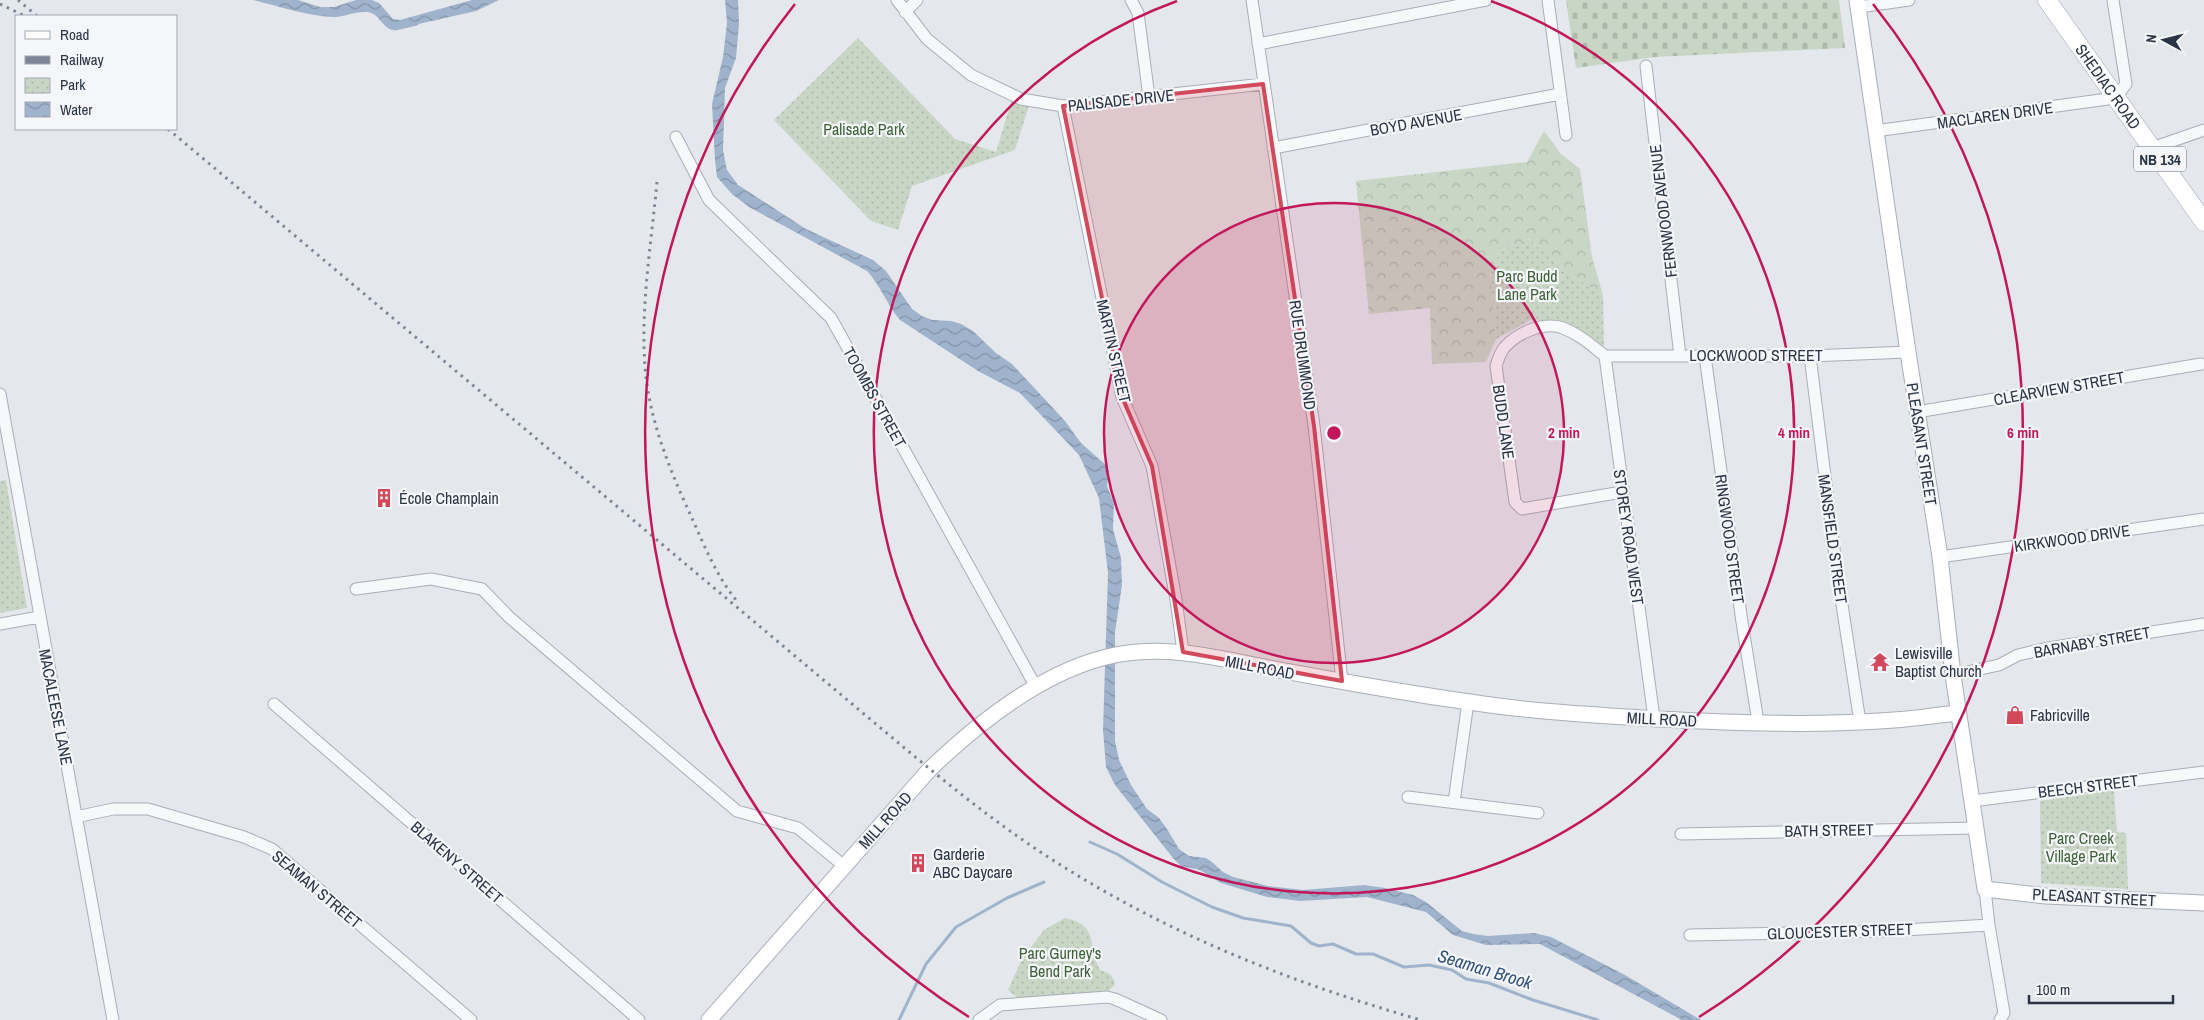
<svg xmlns="http://www.w3.org/2000/svg" width="2204" height="1020" viewBox="0 0 2204 1020" font-family="'Archivo Narrow',sans-serif">
	<defs>
		<pattern id="forest-crowns" width="20" height="18" patternUnits="userSpaceOnUse" patternTransform="scale(1.25)"><rect width="20" height="18" fill="#c9d6c5"/><path d="M2 6a3 3 0 1 1 6 0M12 15a3 3 0 1 1 6 0" fill="none" stroke="#adb8ab"/></pattern>
		<pattern id="cemetery-stones" width="16" height="16" patternUnits="userSpaceOnUse" patternTransform="scale(1.25)"><rect width="16" height="16" fill="#c9d6c5"/><path d="M2 7V4a2 2 0 0 1 4 0v3zM10 15v-3a2 2 0 0 1 4 0v3z" fill="#adb8ab"/></pattern>
		<pattern id="park-dots" width="8" height="8" patternUnits="userSpaceOnUse" patternTransform="scale(1.25)"><rect width="8" height="8" fill="#c9d6c5"/><path d="M2 2h.1M6 6h.1" fill="none" stroke="#adb8ab" stroke-width="1.8" stroke-linecap="round"/></pattern>
		<pattern id="water-waves" width="16" height="10" patternUnits="userSpaceOnUse" patternTransform="scale(1.25)"><rect width="16" height="10" fill="#9fb4cc"/><path d="M0 5q4-4 8 0t8 0" fill="none" stroke="#8293a7"/></pattern>
	</defs>
	<rect width="100%" height="100%" fill="#e4e7ec"/>
	<path fill="url(#forest-crowns)" d="M1544 131 1561 154 1580 169 1592 257 1603 295 1564 271 1529 239 1504 249 1490 267 1496 339 1486 362 1432 364 1430 308 1369 314 1356 181 1527 162Z"/>
	<path fill="url(#cemetery-stones)" d="M1566 0H1839L1845 48 1655 57 1576 68Z"/>
	<path fill="url(#park-dots)" d="M858 38 955 139 996 152 1012 99 1029 105 1015 150 912 186 898 230 871 221 774 120Z
		M1529 239 1564 271 1603 295 1604 348 1564 322 1530 320 1496 339 1490 267 1504 249Z
		M6 480 27 608 0 613V481Z
		M2114 790 2117 832 2126 833 2128 889 2041 883 2040 801Z
		M1065 918C1100 925 1086 944 1100 970 1110 973 1113 975 1115 985L1106 993 1018 998 1008 990 1022 959 1044 930Z"/>
	<path fill="url(#water-waves)" d="M253 0H298L320 7H334L356 0H372L379 3 393 19 400 20 472 0H499L476 11 392 30C381 26 379 13 367 12 356 11 344 17 333 17 306 16 279 6 253 0Z
		M725 0H738L739 24 736 58 725 88 723 150 727 170 738 185 806 229 873 260 886 271 912 309 922 316 932 320 951 321 961 324 973 331 996 353 1012 364 1065 421 1081 443 1107 466 1109 471 1107 486 1114 504 1113 529 1121 558 1122 585 1115 632V741L1119 760 1131 785 1147 809 1159 818 1167 829 1179 849 1189 856 1206 858 1212 862 1223 872 1233 877 1268 886 1303 890 1364 885 1385 888 1413 895 1426 902 1462 931 1473 934 1488 936 1534 933 1551 937 1625 975 1701 1020H1682L1540 944 1486 945 1453 935 1426 912 1367 897 1300 901 1267 897 1221 883 1200 870 1181 866 1173 858 1115 785 1106 767 1103 730 1108 573 1099 498 1079 455 1020 393 978 371 900 320C887 305 881 286 867 271L749 207 732 194 717 177 715 160 712 104 723 57 727 23Z"/>
	<g fill="none" stroke-linecap="round" stroke-linejoin="round">
		<path stroke="#9fb4cc" stroke-width="3" d="M392 26 395 29 417 24
			M1090 842 1117 854 1162 882 1212 907 1243 918 1291 926 1311 943 1319 946 1333 944 1356 954H1373L1404 967 1429 965 1452 970 1466 979 1489 983 1533 1000 1598 1020
			M899 1020 926 964 956 927 1007 898 1044 882"/>
		<g stroke="#a9aeb7" stroke-width="13">
			<path id="street" d="M897 0 927 39 971 75 1021 99 1063 106 1263 84
				M1131 0 1138 13 1149 97
				M1252 0 1314 426 1342 681
				M1548 0 1566 135
				M1859 7 1909 0
				M905 12 917 0
				M1258 44 1486 0
				M1646 66 1680 356
				M1063 106 1122 397 1152 466 1176 600 1183 652
				M1875 131 2115 98 2126 84 2113 0
				M676 137 709 200 831 318 1036 687
				M1273 148 1560 94
				M2152 148 2204 130
				M1605 356C1591 345 1579 334 1563 328 1543 321 1517 333 1504 348 1500 353 1498 360 1496 366L1515 502 1522 509 1622 492
				M1605 356 1654 718
				M1605 356H1810L1908 352
				M1705 356 1742 622 1758 722
				M1810 356 1837 572 1860 722
				M0 394 113 1020
				M1917 412 2201 364
				M1940 557 2204 519
				M356 589 431 579 482 589 509 617 737 811 798 828 844 866
				M0 624 39 617
				M1953 675 1999 665 2018 655 2048 648 2204 624
				M274 704 639 1020
				M1408 797 1538 813
				M1972 801 2204 772
				M1454 802 1468 702
				M76 817 113 809H148L244 837 272 849 471 1020
				M1681 834 1976 828
				M1985 889 1989 925 2004 1013 2000 1020
				M1690 935 1887 931 1989 925
				M979 1020 1000 1005 1107 997 1115 999 1161 1020"/>
		</g>
		<g stroke="#a9aeb7" stroke-width="17">
			<path id="secondary" d="M1857 0 1908 352 1940 557 1953 675 1985 889 2046 896 2204 903
				M709 1020 930 769C980 721 1046 669 1115 655 1174 643 1232 662 1290 672 1350 683 1410 694 1470 702 1533 712 1595 715 1658 719 1736 723 1815 726 1894 720 1915 719 1936 715 1958 713"/>
		</g>
		<g stroke="#a3abb8" stroke-width="19">
			<g id="primary">
				<path id="s1" d="M2047 0 2204 222"/>
			</g>
		</g>
		<use href="#street" stroke="#f7f8fa" stroke-width="11"/>
		<use href="#secondary" stroke="#fff" stroke-width="15"/>
		<use href="#primary" stroke="#fff" stroke-width="18"/>
		<path stroke="#7d8696" stroke-width="3" stroke-dasharray="2.5 5" stroke-linecap="butt" d="M18 0 37 16
			M0 4 25 16
			M168 129 889 735C939 777 990 819 1045 855 1163 932 1286 981 1421 1020
			M657 182C651 247 637 327 648 391 655 434 673 477 691 516 704 545 716 575 736 600"/>
	</g>
	<path fill="#d1495b" fill-opacity="0.2" stroke="#d1495b" stroke-width="4" stroke-linejoin="round" d="M1263 84 1314 426 1342 681 1183 652 1152 466 1122 397 1063 106Z"/>
	<circle cx="1334" cy="433" r="230" fill="#c2185b" fill-opacity=".12"/>
	<g fill="none" stroke="#c2185b" stroke-width="2.5">
		<circle cx="1334" cy="433" r="230"/>
		<path d="M1491 1A460 460 0 1 1 1177 1"/>
		<path d="M969 1017A689 689 0 0 1 795 4M1873 4A689 689 0 0 1 1699 1017"/>
	</g>
	<defs>
		<g id="building-bare" transform="scale(1.5)"><path d="M-4-6H4V6H1V3H-1V6H-4ZM-2.5-4.3h1.7v1.8h-1.7ZM.8-4.3h1.7v1.8H.8ZM-2.5-1h1.7V.8h-1.7ZM.8-1h1.7V.8H.8Z" fill="#d1495b" stroke="#f4f6f9" stroke-width="2.5" paint-order="stroke"/></g>
		<g id="temple-bare" transform="scale(1.5)"><path d="M0-6L5-2H3V0L6.5 2.5H4V6H1.5V3h-3V6H-4V2.5H-6.5L-3 0V-2H-5Z" fill="#d1495b" stroke="#f4f6f9" stroke-width="2.5" paint-order="stroke"/></g>
		<g id="shop-bare" transform="scale(1.5)"><path d="M-5-2.5h2.3a2.7 3.5 0 0 1 5.4 0H5L5.5 6h-11ZM-1.5-2.5h3a1.5 2.3 0 0 0-3 0Z" fill="#d1495b" stroke="#f4f6f9" stroke-width="2.5" paint-order="stroke"/></g>
	</defs>
	<g fill-rule="evenodd">
		<use href="#building-bare" x="384" y="498"/>
		<use href="#temple-bare" x="1880" y="662"/>
		<use href="#shop-bare" x="2015" y="715"/>
		<use href="#building-bare" x="918" y="863"/>
	</g>
	<g text-anchor="middle" dominant-baseline="central" stroke-width="4.5" stroke-linejoin="round" paint-order="stroke">
		<rect fill="#f4f6f9" stroke="#676e7b" stroke-width="1" x="2134" y="146.5" width="52" height="25" rx="4"/>
		<g font-size="15" font-weight="bold" fill="#2b3445">
			<text x="2160" y="159">NB 134</text>
		</g>
		<g font-size="16" fill="#2b3445" stroke="#f4f6f9">
			<text stroke="none"><textPath href="#s1" startOffset="106">SHEDIAC ROAD</textPath></text>
			<text transform="translate(1121 100) rotate(-6)">PALISADE DRIVE</text>
			<text transform="translate(1995 115) rotate(-8)">MACLAREN DRIVE</text>
			<text transform="translate(1416 122) rotate(-10)">BOYD AVENUE</text>
			<text transform="translate(1663 211) rotate(-97)">FERNWOOD AVENUE</text>
			<text transform="translate(1114 351) rotate(77)">MARTIN STREET</text>
			<text transform="translate(1303 355) rotate(82)">RUE DRUMMOND</text>
			<text x="1756" y="355">LOCKWOOD STREET</text>
			<text transform="translate(2059 388) rotate(-10)">CLEARVIEW STREET</text>
			<text transform="translate(875 397) rotate(61)">TOOMBS STREET</text>
			<text transform="translate(1504 422) rotate(82)">BUDD LANE</text>
			<text transform="translate(1922 444) rotate(81)">PLEASANT STREET</text>
			<text transform="translate(1629 537) rotate(82)">STOREY ROAD WEST</text>
			<text transform="translate(2072 538) rotate(-8)">KIRKWOOD DRIVE</text>
			<text transform="translate(1730 539) rotate(82)">RINGWOOD STREET</text>
			<text transform="translate(1833 539) rotate(82)">MANSFIELD STREET</text>
			<text transform="translate(2092 642) rotate(-10)">BARNABY STREET</text>
			<text transform="translate(1260 667) rotate(11)">MILL ROAD</text>
			<text transform="translate(56 707) rotate(79)">MACALEESE LANE</text>
			<text transform="translate(1662 719) rotate(3)">MILL ROAD</text>
			<text transform="translate(2088 786) rotate(-7)">BEECH STREET</text>
			<text transform="translate(885 820) rotate(-48)">MILL ROAD</text>
			<text transform="translate(1829 830) rotate(-1)">BATH STREET</text>
			<text transform="translate(457 862) rotate(41)">BLAKENY STREET</text>
			<text transform="translate(317 889) rotate(40)">SEAMAN STREET</text>
			<text transform="translate(2094 897) rotate(3)">PLEASANT STREET</text>
			<text transform="translate(1840 931) rotate(-2)">GLOUCESTER STREET</text>
		</g>
		<g font-size="16" fill="#3f6138" stroke="#f4f6f9">
			<text x="864" y="129">Palisade Park</text>
			<text x="1527" y="276">Parc Budd<tspan x="1527" dy="18">Lane Park</tspan></text>
			<text x="2081" y="838">Parc Creek<tspan x="2081" dy="18">Village Park</tspan></text>
			<text x="1060" y="953">Parc Gurney's<tspan x="1060" dy="18">Bend Park</tspan></text>
		</g>
		<g font-size="16" fill="#2b3445" stroke="#f4f6f9" text-anchor="start">
			<text x="399" y="498">École Champlain</text>
			<text x="1895" y="653">Lewisville<tspan x="1895" dy="18">Baptist Church</tspan></text>
			<text x="2030" y="715">Fabricville</text>
			<text x="933" y="854">Garderie<tspan x="933" dy="18">ABC Daycare</tspan></text>
		</g>
		<g font-size="18" font-style="italic" fill="#34527a" stroke="#f4f6f9">
			<text transform="translate(1485 969) rotate(17)">Seaman Brook</text>
		</g>
	</g>
	<circle cx="1334" cy="433" r="8" fill="#c2185b" stroke="#f4f6f9" stroke-width="2.5"/>
	<g font-size="15" text-anchor="middle" font-weight="bold" fill="#c2185b" stroke="#f4f6f9" stroke-width="4.5" stroke-linejoin="round" paint-order="stroke">
		<text x="1564" y="438">2 min</text>
		<text x="1794" y="438">4 min</text>
		<text x="2023" y="438">6 min</text>
	</g>
	<rect x="15" y="15" width="162" height="115" fill="#f4f6f9" stroke="#a4a8b1"/>
	<rect x="25" y="31" width="25" height="8" fill="#ffffff" stroke="#a4a8b1"/>
	<text x="60" y="40" font-size="15" fill="#2b3445">Road</text>
	<rect x="25" y="56" width="25" height="8" fill="#7d8696" stroke="#a4a8b1"/>
	<text x="60" y="65" font-size="15" fill="#2b3445">Railway</text>
	<rect x="25" y="78" width="25" height="15" fill="url(#park-dots)" stroke="#a4a8b1"/>
	<text x="60" y="90" font-size="15" fill="#2b3445">Park</text>
	<rect x="25" y="102" width="25" height="15" fill="url(#water-waves)" stroke="#a4a8b1"/>
	<text x="60" y="115" font-size="15" fill="#2b3445">Water</text>
	<g transform="translate(2164 40) rotate(277)" stroke="#f4f6f9" stroke-width="4" paint-order="stroke">
	<path d="M0-4L9 19L0 12L-9 19Z" fill="#2b3445"/>
	<text y="-8" font-size="14" font-weight="bold" text-anchor="middle" fill="#2b3445">N</text>
	</g>
	<path d="M2029 995v8h144v-8" fill="none" stroke="#2b3445" stroke-width="2.5"/>
	<text x="2036" y="995" font-size="15" fill="#2b3445" stroke="#f4f6f9" stroke-width="4" paint-order="stroke">100 m</text>
</svg>
